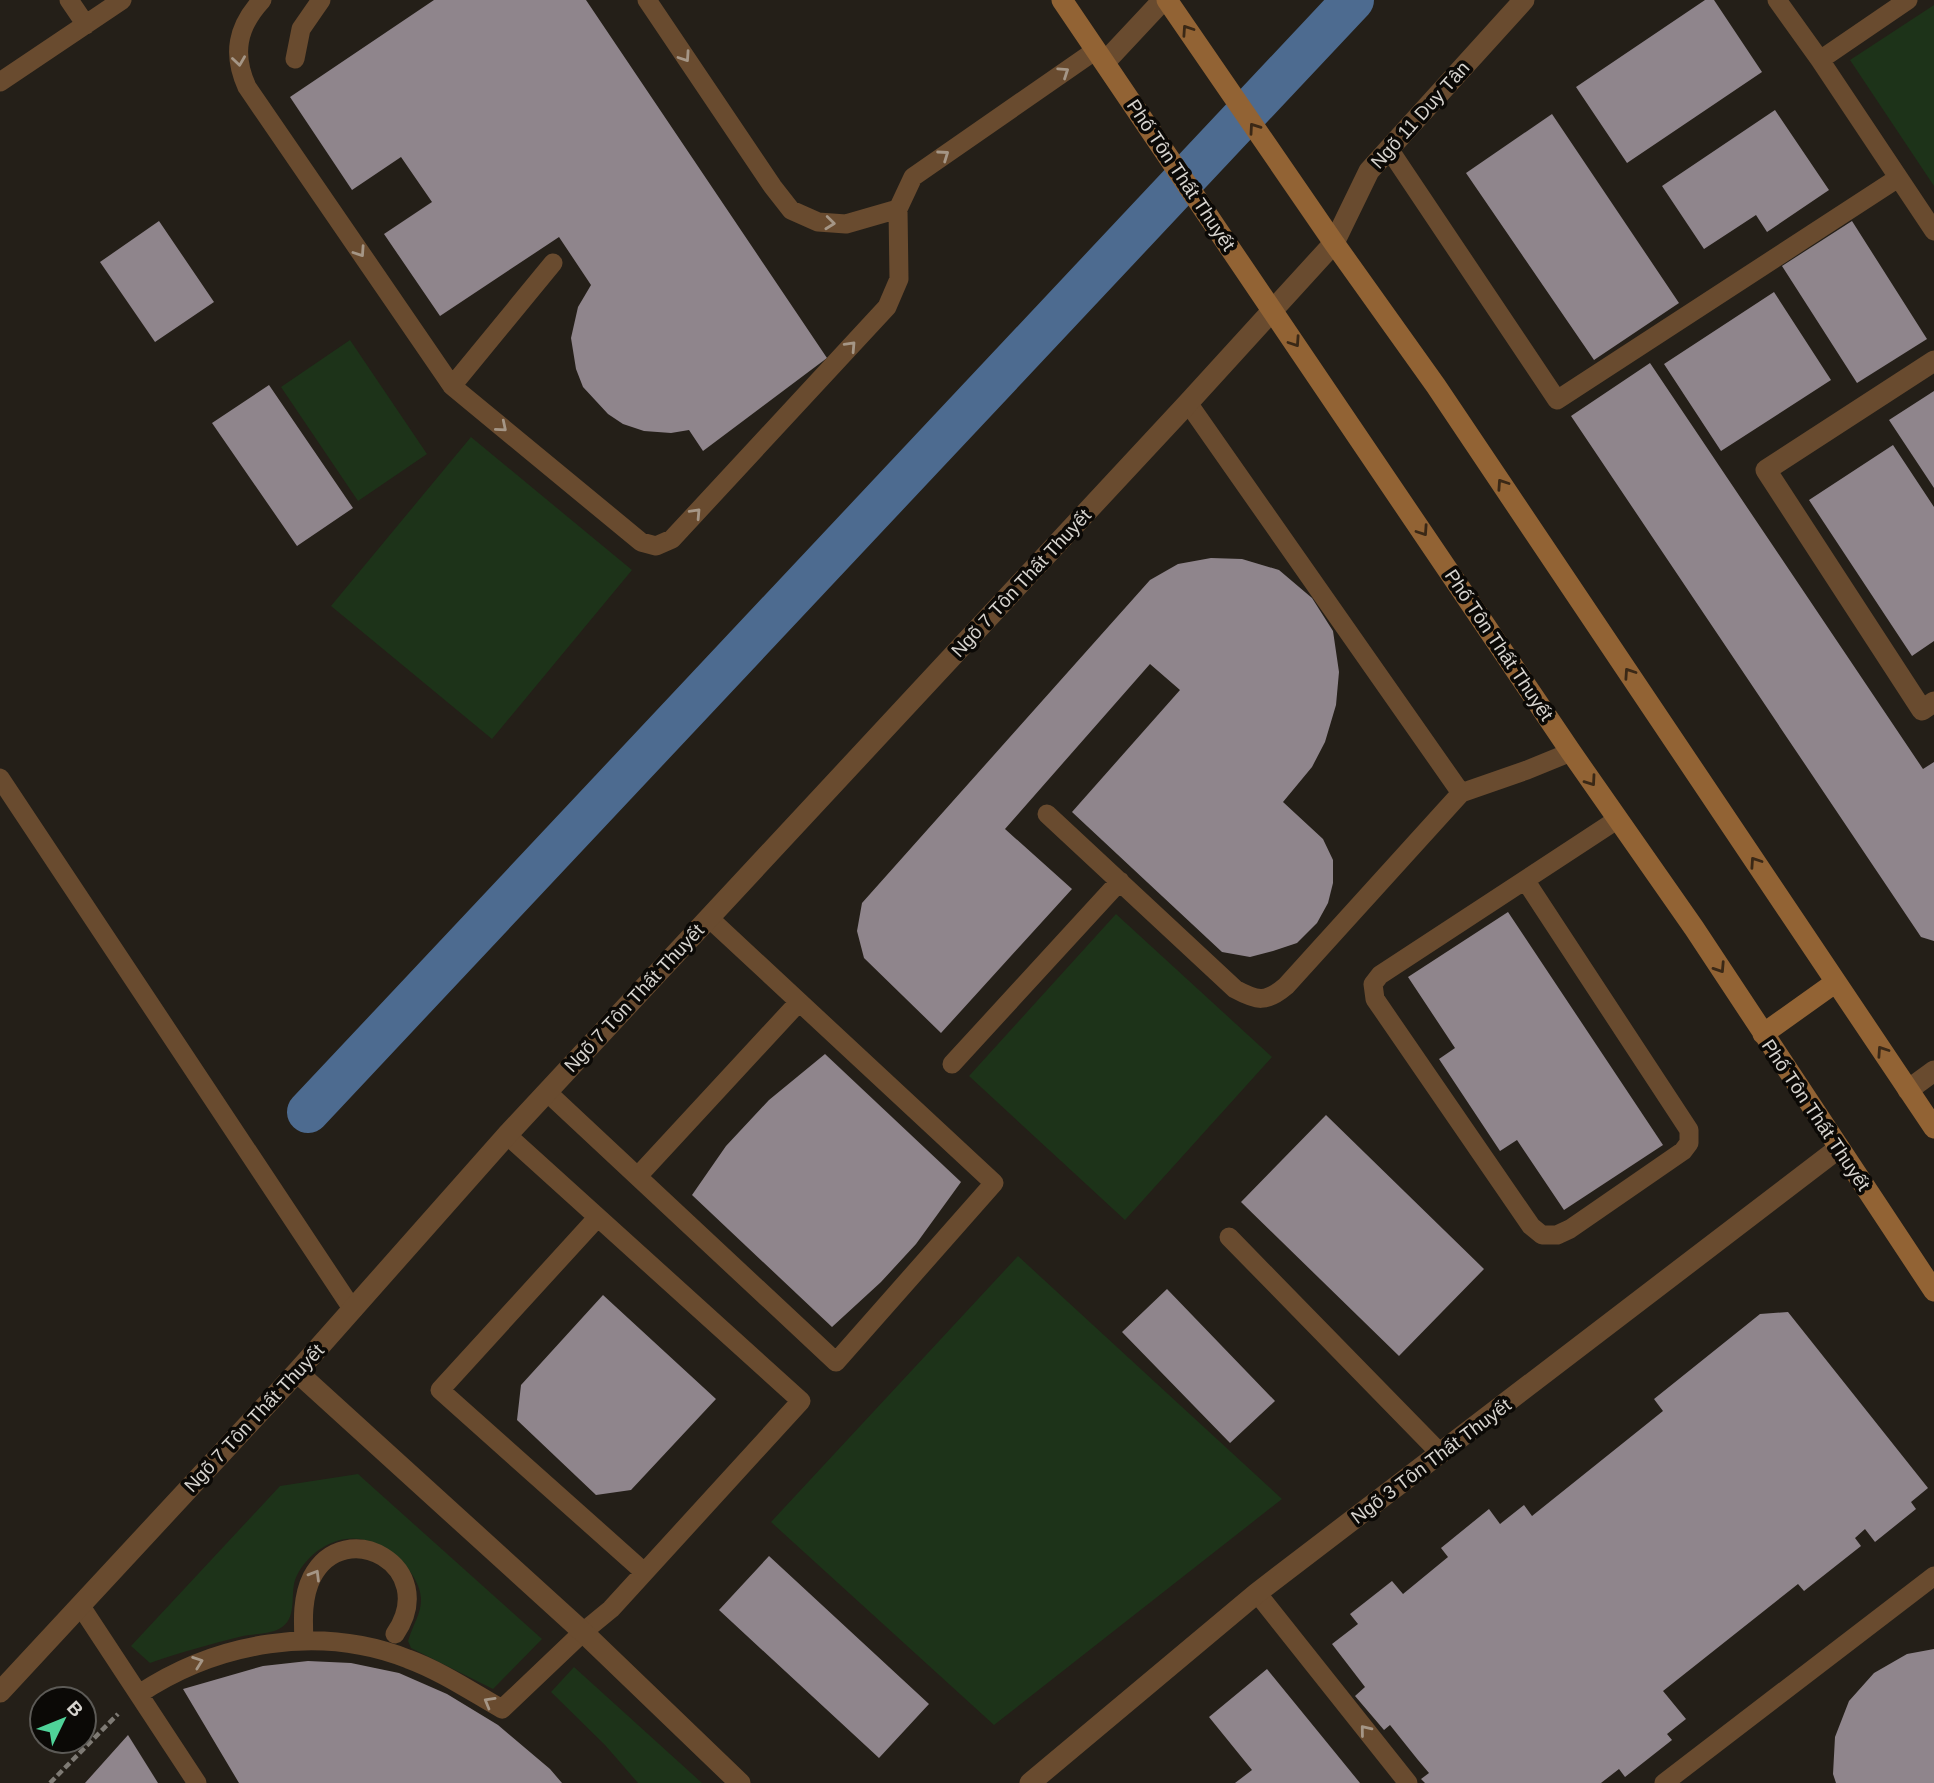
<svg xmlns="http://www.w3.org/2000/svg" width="1934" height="1783" viewBox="0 0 1934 1783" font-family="Helvetica,sans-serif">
	<rect width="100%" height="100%" fill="#241f18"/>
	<path fill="#1d3319" d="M1934 5V186L1850 60Z
		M350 340 427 454 358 501 281 387Z
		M471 437 632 570 492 739 331 606Z
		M1116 914 1272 1057 1125 1220 969 1076Z
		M1018 1256 1282 1499 994 1725 771 1522Z
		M358 1474 542 1639 493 1689 411 1648 408 1641C416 1615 430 1604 413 1576 402 1558 387 1547 368 1541 339 1531 306 1552 295 1580 290 1596 298 1619 279 1629 269 1634 253 1634 243 1636 211 1644 181 1652 150 1663L131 1646 280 1486Z
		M574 1667 702 1783H638L605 1745 551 1692Z"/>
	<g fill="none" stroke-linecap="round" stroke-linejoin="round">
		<path stroke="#4d6b90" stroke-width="42" d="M308 1112 1353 0"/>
	</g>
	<path fill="#8f858c" d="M434 0H586L827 358 703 451 689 430 671 433 644 431 623 424 608 414 583 387 576 369 571 338 578 307 591 285 559 237 440 316 384 234 432 202 401 157 352 190 290 97Z
		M1705 0H1714L1762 72 1627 163 1576 87Z
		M1775 110 1829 190 1767 232 1756 215 1704 249 1662 186Z
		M1552 114 1679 303 1594 360 1466 173Z
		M159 221 214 302 155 342 100 262Z
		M1852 221 1927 339 1857 383 1782 266Z
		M1774 292 1831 380 1721 451 1664 364Z
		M1650 363 1923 769 1934 762V941L1921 937 1571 416Z
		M269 385 353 508 297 546 212 423Z
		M1934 391V488L1889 420Z
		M1893 445 1934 507V641L1912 656 1809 500Z
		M1211 558 1242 559 1279 570 1312 598 1333 631 1339 672 1336 705 1325 742 1312 767 1283 802 1323 839 1333 860V883L1328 903 1317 923 1297 943 1273 951 1250 957 1222 952 1072 812 1180 690 1150 664 1005 829 1072 889 941 1033 864 958 857 931 862 903 1150 580 1178 564Z
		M1508 912 1663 1145 1564 1210 1517 1140 1500 1151 1439 1059 1455 1048 1408 977Z
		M825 1054 961 1182 916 1244 881 1282 832 1327 692 1195 726 1146 769 1100Z
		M1326 1115 1484 1269 1399 1356 1241 1202Z
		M1167 1289 1275 1401 1230 1443 1122 1332Z
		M603 1295 716 1399 631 1490 596 1495 517 1420 521 1385Z
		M1788 1312 1928 1488 1911 1502 1916 1509 1875 1542 1865 1529 1855 1538 1861 1546 1804 1591 1798 1584 1663 1691 1686 1719 1667 1734 1672 1740 1625 1777 1619 1769 1601 1783H1425L1421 1779 1429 1773 1418 1760 1390 1725 1384 1730 1355 1696 1365 1687 1332 1644 1358 1624 1350 1614 1392 1581 1403 1594 1448 1557 1441 1548 1489 1509 1500 1524 1524 1505 1532 1516 1663 1411 1654 1399 1760 1314Z
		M769 1556 929 1704 879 1758 719 1610Z
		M1934 1649V1783H1836L1833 1774 1835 1737 1849 1701 1874 1673 1907 1654Z
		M308 1661 351 1663 399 1673 447 1694 498 1725 550 1769 562 1783H239L183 1689 263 1666Z
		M1267 1669 1360 1783H1235L1252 1770 1209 1717Z
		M128 1735 158 1783H85Z"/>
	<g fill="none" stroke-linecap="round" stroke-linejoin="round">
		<path stroke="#7e7a74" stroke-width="4.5" stroke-dasharray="7 3.5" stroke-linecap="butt" d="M50 1783 118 1714"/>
		<path stroke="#694b2f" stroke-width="19" d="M69 0 86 25
			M262 0C237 27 232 54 247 87L452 386 641 542 656 546 672 539 887 307 899 279 898 209 913 177 1096 50
			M647 0 773 187 791 210 818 222 846 224 898 209
			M1777 0 1820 60 1934 231
			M295 59 301 29 321 0
			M1820 60 1908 0
			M0 82 122 0
			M1389 149 1557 400 1898 178
			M452 386 553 263
			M1188 403 1461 793 1527 770 1571 752
			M0 778 353 1310
			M1047 814 1235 989C1257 1001 1266 1003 1286 986L1461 793
			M1525 880 1689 1130V1143L1683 1151 1570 1229 1557 1235H1542L1531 1226 1375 999 1373 984 1380 975 1618 819
			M952 1064 1120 881
			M547 1092 836 1362 994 1183 709 918
			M638 1176 799 1002
			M597 1218 440 1390 644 1572
			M1229 1237 1441 1454
			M1257 1593 1408 1783
			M80 1605 197 1783
			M304 1641C303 1620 302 1597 312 1577 345 1514 441 1567 395 1634
			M139 1694C217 1642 319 1624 408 1659 441 1671 472 1692 502 1709L583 1632 611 1609 801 1401 507 1135
			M1664 1783 1934 1576"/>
		<path stroke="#694b2f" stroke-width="21" d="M1105 62 1163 0
			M1934 361 1766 470 1922 710 1934 702
			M1908 1090 1934 1071
			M297 1372 583 1632 740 1783
			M0 1692 297 1372 507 1135 1188 403 1334 243 1369 171 1524 0
			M1030 1783 1257 1593 1839 1148"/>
		<path stroke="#926334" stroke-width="21" d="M1062 0 1571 752 1694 928 1934 1291
			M1167 0 1334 243 1436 386 1934 1128
			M1763 1034 1836 982"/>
	</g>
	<defs><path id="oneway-chevron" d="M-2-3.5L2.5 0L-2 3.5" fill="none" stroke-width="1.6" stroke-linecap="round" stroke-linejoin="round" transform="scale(1.75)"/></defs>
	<g stroke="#3a2816">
		<use href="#oneway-chevron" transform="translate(1187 30) rotate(-124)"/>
		<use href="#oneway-chevron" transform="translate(1254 128) rotate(-125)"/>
		<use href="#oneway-chevron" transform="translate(1295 342) rotate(56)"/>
		<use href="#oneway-chevron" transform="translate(1502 484) rotate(-124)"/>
		<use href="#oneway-chevron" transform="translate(1423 531) rotate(56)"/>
		<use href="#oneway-chevron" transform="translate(1629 673) rotate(-124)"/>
		<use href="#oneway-chevron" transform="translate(1591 781) rotate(55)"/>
		<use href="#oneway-chevron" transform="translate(1755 862) rotate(-124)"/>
		<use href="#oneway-chevron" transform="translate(1720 968) rotate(57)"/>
		<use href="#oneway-chevron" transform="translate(1882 1051) rotate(-124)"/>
	</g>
	<g stroke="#a59686">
		<use href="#oneway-chevron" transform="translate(685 57) rotate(56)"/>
		<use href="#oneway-chevron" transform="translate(239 61) rotate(82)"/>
		<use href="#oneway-chevron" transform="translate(1064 72) rotate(-34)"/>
		<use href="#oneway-chevron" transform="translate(944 155) rotate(-35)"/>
		<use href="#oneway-chevron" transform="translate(830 223) rotate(6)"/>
		<use href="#oneway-chevron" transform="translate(360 252) rotate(56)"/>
		<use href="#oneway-chevron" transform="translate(851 346) rotate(-47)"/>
		<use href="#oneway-chevron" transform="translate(502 427) rotate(40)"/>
		<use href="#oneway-chevron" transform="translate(696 513) rotate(-47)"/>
		<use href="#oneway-chevron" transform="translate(315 1575) rotate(-59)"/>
		<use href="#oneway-chevron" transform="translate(198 1662) rotate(-20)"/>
		<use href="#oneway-chevron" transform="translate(489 1702) rotate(-150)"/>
		<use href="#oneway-chevron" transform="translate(1365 1730) rotate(-129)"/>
	</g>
	<g text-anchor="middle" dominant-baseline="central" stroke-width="7" stroke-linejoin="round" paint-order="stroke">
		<g font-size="19" fill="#d6d3ce" stroke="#0b0906">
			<text transform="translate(1420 115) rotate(-48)">Ngõ 11 Duy Tân</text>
			<text transform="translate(1181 175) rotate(56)">Phố Tôn Thất Thuyết</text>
			<text transform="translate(1021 583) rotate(-47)">Ngõ 7 Tôn Thất Thuyết</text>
			<text transform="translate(1499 645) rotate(56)">Phố Tôn Thất Thuyết</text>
			<text transform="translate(634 998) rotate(-47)">Ngõ 7 Tôn Thất Thuyết</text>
			<text transform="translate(1816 1115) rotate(56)">Phố Tôn Thất Thuyết</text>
			<text transform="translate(254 1418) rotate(-47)">Ngõ 7 Tôn Thất Thuyết</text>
			<text transform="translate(1431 1461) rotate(-37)">Ngõ 3 Tôn Thất Thuyết</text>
		</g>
	</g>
	<g transform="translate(63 1720) rotate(47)"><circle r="33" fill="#0b0906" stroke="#5c5a56" stroke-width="2"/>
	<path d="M0-5L12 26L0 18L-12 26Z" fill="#4fd399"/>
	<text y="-10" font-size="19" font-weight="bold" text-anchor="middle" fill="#d6d3ce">B</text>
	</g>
</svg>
